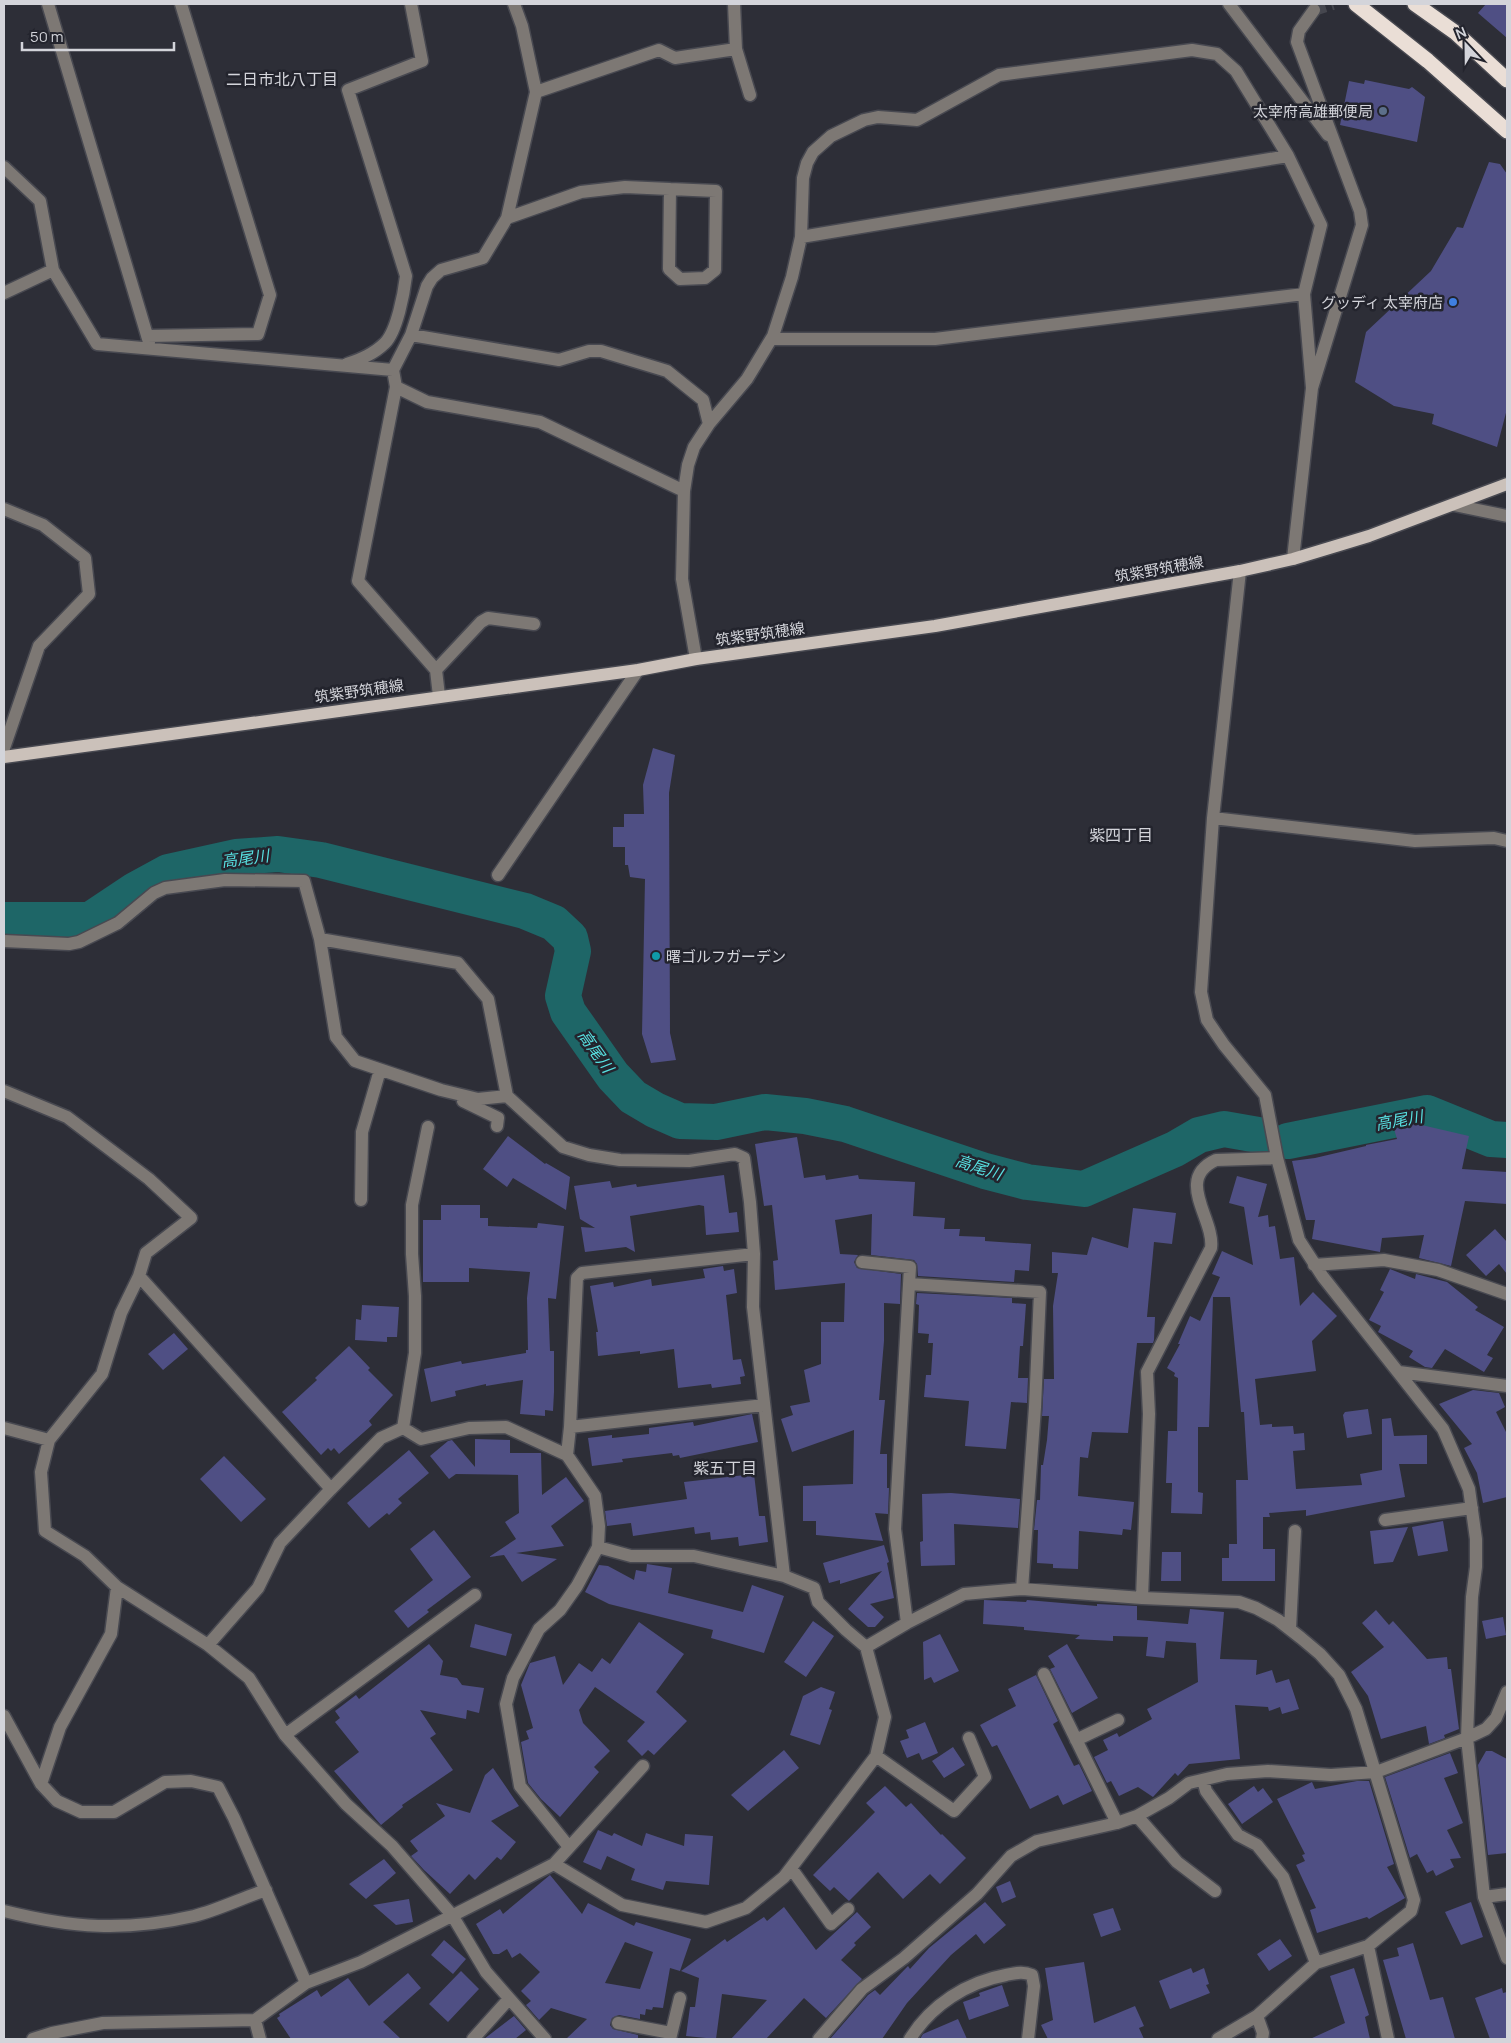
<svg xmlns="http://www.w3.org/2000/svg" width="1511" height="2043" viewBox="0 0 1511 2043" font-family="Manrope,'Noto Sans JP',sans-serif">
	<rect width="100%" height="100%" fill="#2d2e37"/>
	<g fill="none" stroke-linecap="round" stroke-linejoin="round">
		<path stroke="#1e6667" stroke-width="36" d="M4 920H90L135 890 168 872 236 857 278 854 321 860 525 911 554 923 570 938 573 951 563 996 568 1012 613 1076 633 1097 655 1110 680 1121 716 1122 765 1112 805 1116 845 1124 985 1171 1027 1182 1084 1189 1175 1149 1199 1135 1224 1129 1264 1136
			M1288 1141 1427 1113 1491 1139 1507 1140"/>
	</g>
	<path fill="#4f4f84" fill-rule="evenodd" d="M1486 4H1507V38L1478 13Z
		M1365 80 1409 89 1412 87 1425 97 1417 142 1340 125 1349 81 1364 84Z
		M1489 162 1500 164 1507 174V409L1497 447 1432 424 1434 414 1394 406 1355 382 1366 332 1431 271 1457 227 1463 228Z
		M653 748 675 755 669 793 670 1033 676 1060 651 1063 642 1034 645 879 630 877 628 865H625V847H613V827H624V814H644L643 785Z
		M1413 1123 1469 1136 1462 1169 1507 1172V1204L1465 1201 1451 1266 1419 1258 1424 1235 1382 1238 1380 1252 1312 1239 1315 1220H1306L1292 1161 1315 1158 1366 1146V1145L1397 1139 1394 1129Z
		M508 1136 545 1164 546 1163 570 1177 566 1210 513 1178 507 1187 483 1169Z
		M797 1137 804 1178 825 1175 826 1180 858 1175 859 1179 915 1182 913 1216 945 1218 944 1229H960L959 1236 985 1237V1241L1031 1244 1029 1271 1015 1270 1014 1282 918 1276 917 1264 914 1260 871 1255 872 1214 835 1220 840 1254 858 1255 854 1262 857 1268 901 1274 900 1304 884 1303V1341L879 1400H885L880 1454H887V1488H889L888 1514 875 1513 883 1541 816 1535V1521H803V1486L853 1484 854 1430 792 1452 781 1419 793 1415 790 1406 810 1402 804 1370 821 1364V1322H844L845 1283 775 1290 773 1261 778 1260 772 1205 764 1206 755 1144Z
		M724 1175 729 1213 737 1212 739 1232 706 1235 704 1206 699 1205 630 1216 635 1252 626 1247 585 1252 581 1227 595 1228 580 1219 574 1186 610 1181 612 1188 636 1184 637 1187Z
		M1237 1176 1267 1184 1258 1217 1268 1215 1269 1227 1275 1226 1280 1259 1294 1257 1300 1306 1313 1292 1337 1316 1312 1341 1316 1371 1255 1379 1260 1425 1272 1424V1427L1293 1426 1294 1434 1304 1433 1305 1450 1293 1451 1296 1489 1362 1485 1360 1474 1382 1470V1419L1391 1418 1394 1436 1427 1435V1464H1399L1405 1497 1306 1516V1510L1269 1513 1270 1517H1263V1549H1275V1581H1222V1558H1229V1544H1237L1236 1480H1248L1244 1412H1241L1230 1297H1213L1209 1427H1198V1492L1203 1493 1202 1514 1171 1513 1172 1483H1166L1168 1431H1177L1178 1378 1174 1376 1175 1373 1167 1368 1180 1344H1178L1190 1316 1200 1321 1220 1277 1212 1274 1222 1251 1253 1265 1244 1207 1229 1203Z
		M441 1205H480V1218H488V1226L537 1228 538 1223 564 1226 556 1299 548 1298 550 1351H554V1392L553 1411 545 1410V1416L520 1414 523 1380 486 1386V1384L455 1391 456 1396 431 1402 424 1369 461 1361 462 1364 526 1353V1350H528L527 1298 530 1272 469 1268V1282H423V1220H441Z
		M1133 1208 1176 1213 1172 1244 1154 1242 1147 1317H1155L1154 1340 1153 1343H1137L1128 1433 1092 1432 1088 1458 1080 1457 1078 1496 1134 1502 1131 1530 1123 1529 1122 1535 1079 1531 1078 1569 1053 1568V1564L1037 1563 1038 1530H1034L1037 1500H1040L1041 1465H1043L1047 1440 1049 1416H1042L1044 1379H1054L1053 1306 1058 1273H1052V1252L1087 1255 1092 1237 1128 1248Z
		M1495 1229 1507 1242V1274L1499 1264 1486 1276 1466 1255Z
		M723 1266 724 1271 734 1269 737 1293 726 1295 733 1360 741 1359 745 1376 740 1377 741 1384 712 1388 711 1384 678 1388 674 1349 640 1354V1351L598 1356 596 1332H598L590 1286 613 1282 614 1287 651 1279 652 1286 705 1278 703 1269Z
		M1390 1269 1415 1279 1416 1274 1447 1282 1478 1307 1475 1310 1504 1327 1487 1355 1493 1358 1484 1372 1445 1349 1432 1368 1425 1367 1409 1357 1413 1351 1378 1332 1381 1326 1369 1320 1384 1292 1380 1290Z
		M917 1293 1012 1298V1303L1026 1304 1023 1346H1020L1018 1378H1028L1027 1403 1011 1402 1006 1449 965 1446 969 1401 924 1397 926 1375H931L933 1343H928L929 1334 918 1333 919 1305 916 1304Z
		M362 1305 399 1307 397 1337H387V1342L355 1340 356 1319 361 1320Z
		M174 1333 188 1349 163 1370 148 1354Z
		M349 1346 370 1368 368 1370 393 1395 369 1421 372 1425 339 1454 334 1448 331 1451 328 1448 321 1455 282 1412 317 1380 315 1378Z
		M1473 1390 1499 1393 1505 1407 1496 1412 1507 1434V1497L1483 1503 1477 1473 1464 1448 1472 1444 1439 1404Z
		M1368 1409 1372 1434 1347 1438 1343 1415 1345 1412Z
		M752 1414 758 1442 680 1458 679 1455 673 1456 672 1453 622 1459 623 1462 592 1466 588 1438 612 1435V1438L649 1434V1428L693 1422 694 1426Z
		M475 1439 510 1440V1453H541L542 1495 566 1477 584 1501 551 1526 564 1546 516 1553 557 1559 522 1582 504 1555 489 1557 516 1539 505 1522 519 1513 518 1475 456 1474 449 1479 430 1456 448 1441 452 1440 475 1467Z
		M409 1450 429 1473 398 1499 402 1503 389 1515 387 1513 369 1528 347 1503Z
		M224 1456 266 1499 241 1522 200 1479Z
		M754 1474 759 1516H765L768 1542 739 1546 738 1537 711 1540 710 1532 695 1534 694 1527 633 1536 631 1523 607 1526 605 1511 687 1499 684 1482Z
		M951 1493 1020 1499 1018 1528 954 1524 955 1565 921 1566 920 1542 923 1541 922 1494Z
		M1443 1521 1448 1551 1418 1556 1412 1527Z
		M1408 1527 1393 1562 1374 1564 1370 1531Z
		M434 1530 471 1577 427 1610 429 1612 408 1628 394 1611 433 1580 410 1549Z
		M884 1545 889 1562 887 1563 894 1598 870 1604 884 1617 875 1627H868L848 1609 882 1571 840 1584V1580L829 1583 823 1563Z
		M1162 1552H1181V1581H1161Z
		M647 1564 672 1568 668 1593 743 1612 752 1585 784 1596 764 1653 711 1638 713 1630 609 1604 585 1592 599 1565 608 1566 634 1580 636 1570 646 1572Z
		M984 1600 1026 1602 1027 1600 1097 1606V1604L1137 1606V1620L1188 1624 1190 1609 1224 1612 1220 1659 1257 1660 1256 1675 1272 1670 1276 1683 1289 1679 1299 1709 1282 1714 1280 1707 1269 1711 1268 1707 1235 1705 1240 1759 1189 1764 1178 1776 1175 1773 1153 1797 1138 1787 1119 1796 1111 1781 1107 1783 1094 1757 1108 1750 1103 1740 1117 1733 1119 1737 1152 1719 1147 1709 1198 1682 1196 1643 1166 1641 1164 1658 1146 1656 1148 1637 1113 1636V1641L1075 1639 1080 1635 1024 1630V1627L983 1624Z
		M1376 1610 1389 1625 1393 1621 1427 1659 1447 1657 1448 1669H1451L1459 1729 1444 1735 1445 1738 1429 1744 1426 1726 1381 1739 1368 1696 1351 1672 1384 1647 1362 1623Z
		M1503 1617 1506 1635 1486 1639 1482 1621Z
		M813 1621 834 1636 806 1677 784 1662Z
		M639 1622 684 1654 656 1692 687 1721 654 1755 648 1750 642 1756 627 1741 645 1722 595 1687 579 1710 583 1723 610 1751 594 1767 599 1772 560 1817 541 1799 528 1783 521 1742 529 1739 526 1731 533 1728 521 1685 530 1663 555 1656 563 1685 579 1663 592 1672 602 1658 610 1664Z
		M475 1624 512 1634 506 1656 470 1647Z
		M940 1634 959 1671 934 1683 931 1677 924 1680 923 1642Z
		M429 1644 443 1661 440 1675 457 1678 462 1685 484 1688 479 1713 467 1710 466 1719 420 1710 436 1734 430 1738 453 1770 402 1805 403 1807 381 1825 334 1771 359 1752 335 1722 340 1718 335 1711 356 1695 359 1699Z
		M1067 1644 1098 1698 1072 1713 1050 1669 1055 1667 1048 1656Z
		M1036 1675 1058 1721 1053 1724 1074 1766 1079 1764 1092 1791 1063 1805 1058 1795 1030 1809 997 1745 992 1747 980 1725 1016 1706 1008 1689Z
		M821 1687 835 1692 829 1709 832 1710 820 1745 790 1735 803 1696Z
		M925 1722 938 1753 922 1760 919 1753 907 1758 900 1741 909 1738 906 1730Z
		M953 1747 965 1765 944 1778 932 1761Z
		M784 1750 799 1768 748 1811 731 1795Z
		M1486 1751H1492L1507 1759V1853L1488 1855 1478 1765Z
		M1450 1753 1458 1773 1444 1778 1463 1823 1447 1830 1461 1858 1450 1859 1454 1867 1436 1876 1433 1870 1427 1873 1417 1854 1410 1858 1385 1777Z
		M493 1768 519 1806 491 1821 516 1842 501 1860 497 1857 475 1880 469 1874 450 1894 424 1870 411 1856 418 1851 410 1841 445 1816 436 1803 470 1813 485 1775Z
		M1357 1781H1369L1394 1864 1387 1867 1405 1898 1369 1919 1367 1917 1317 1933 1310 1910 1316 1908 1296 1865 1305 1861 1302 1855 1305 1854 1277 1799 1312 1782 1315 1789Z
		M885 1786 906 1807 911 1803 941 1835 942 1834 966 1858 940 1884 930 1874 903 1899 878 1872 849 1901 834 1887 830 1891 813 1875 875 1812 866 1803Z
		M1254 1786 1258 1792 1263 1788 1273 1802 1242 1824 1228 1804Z
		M598 1830 612 1836 614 1833 642 1846 646 1833 684 1846 685 1834 713 1836 709 1885 666 1881 663 1890 631 1880 635 1869 607 1856 601 1870 583 1862Z
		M384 1859 396 1873 366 1899 349 1884Z
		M550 1875 582 1914 588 1903 634 1926 636 1922 691 1939 680 1971 670 1968 663 2008 653 2007 652 2010 646 2009 645 2015 640 2014V2019L619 2015 612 2018 610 2025 613 2029 638 2035V2039H566L587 2019 551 2008 539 2020 526 2005 531 2001 521 1991 540 1972 520 1953 512 1958 507 1949 499 1954H493L476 1924 500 1909 503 1914ZM625 1942 653 1952 640 1989 605 1983Z
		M1010 1881 1016 1897 1002 1903 996 1887Z
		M409 1899 413 1922 396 1925 373 1905Z
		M985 1902 1006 1925 984 1944 976 1934 951 1955 907 2003 882 2039H830L868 1995 875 1990 880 1995 908 1966 910 1969 929 1948Z
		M1471 1902 1483 1937 1461 1945 1445 1912Z
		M784 1907 816 1950 857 1912 871 1927 854 1943 856 1945 841 1960 862 1979 826 2018 804 1998 766 2039H731L767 2000 722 1994 716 2039 686 2036 690 2007H695L699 1978 681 1971 725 1939 727 1942 764 1917 767 1921Z
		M1113 1908 1121 1930 1101 1937 1093 1914Z
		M1280 1939 1292 1956 1269 1971 1257 1954Z
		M444 1940 466 1959 453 1974 431 1955Z
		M1413 1943 1430 2000 1443 1997 1455 2039H1406L1383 1960 1399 1956 1397 1948Z
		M1084 1962 1094 2023 1135 2006 1144 2026 1139 2028 1144 2039H1048L1041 2025 1053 2020 1045 1968Z
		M1191 1968 1193 1973 1204 1968 1209 1984 1206 1985 1210 1993 1170 2009 1159 1981Z
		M1354 1968 1369 2015 1365 2017 1370 2039H1310L1345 2023 1330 1976Z
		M461 1971 479 1989 448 2022 429 2004Z
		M408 1973 421 1988 383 2022 401 2039H291L277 2018 280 2016 279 2014 317 1990 321 1997 348 1978 369 2006Z
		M1002 1985 1009 2006 969 2020 963 2002 980 1996 979 1993Z
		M1502 1988 1503 1993 1507 1992V2039H1490L1475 1998Z
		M514 2016 526 2030 515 2039H484Z
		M958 2019 967 2039H920L923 2034Z"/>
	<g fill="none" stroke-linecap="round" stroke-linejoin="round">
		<path stroke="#46474f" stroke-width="12" stroke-dasharray="12 6" stroke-linecap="butt" d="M1314 10 1333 4"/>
		<g stroke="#484951" stroke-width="15">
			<path id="minor" d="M48 4 149 342
				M1229 4 1328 135
				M736 49 750 95
				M536 92 659 50 675 58 736 49 734 4
				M4 167 40 201 53 270 97 344 393 370
				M507 218 581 192 625 187 670 189 669 269 680 279 705 278 715 270 716 191 670 189
				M801 237 1288 156
				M4 293 53 270
				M411 335 559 360 589 351H601L667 371 703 400 709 424
				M147 336 258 334 270 295 181 4
				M772 339H935L1304 294
				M347 364C361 359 374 354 385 343 397 331 404 293 406 276L348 90 422 61 411 4
				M396 387 427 402 540 422 684 491
				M1454 505 1507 516
				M4 509 43 525 85 558 89 594 39 646 4 748
				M1293 559 1312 388 1362 225 1360 211 1297 42 1299 31 1314 10
				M1240 571 1213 818 1201 992 1207 1020 1224 1045 1265 1095 1277 1158 1299 1240 1323 1277 1443 1429 1469 1489 1476 1539V1567L1472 1597 1467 1738 1484 1897 1507 1958
				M696 659 682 579 684 491 688 465 694 447 709 424 747 379 773 336 792 277 801 237 803 178 807 163 813 152 831 136 864 120 878 117 917 120 999 75 1192 50 1217 54 1236 71 1288 156 1321 225 1304 294 1312 388
				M436 670 481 622 488 618 534 624
				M439 696 436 670 358 581 396 387 393 370 411 335 427 286 432 278 441 270 483 258 507 218 536 92 522 26 514 4
				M1213 818 1415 841 1494 838 1507 841
				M498 875 638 670
				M320 939 458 963 488 999 507 1096 563 1147 589 1155 620 1160 689 1161 735 1154 744 1158 750 1202 754 1254 753 1307 784 1576
				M4 941 69 944 79 942 118 923 154 893 165 888 225 880 304 881 320 939 336 1037 355 1061 441 1090 478 1099 507 1096
				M4 1091 67 1117 149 1179 191 1218 146 1253 139 1276 121 1313 102 1374 49 1440 41 1472 45 1531 85 1556 117 1587 208 1645 249 1678 285 1735 346 1804 392 1846 452 1915 486 1972 545 2039
				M463 1101 498 1118 497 1126
				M361 1200 362 1132 380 1070
				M862 1262 910 1267 895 1529 907 1623
				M1314 1265 1384 1260 1438 1270 1507 1294
				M139 1276 331 1489 381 1438 403 1428
				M909 1284 1040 1292 1035 1407 1022 1589
				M1399 1372 1507 1386
				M570 1427 764 1405
				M4 1428 49 1440
				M403 1428 421 1439 469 1428 506 1427 567 1455 595 1496 599 1526 598 1547 577 1586 560 1610 539 1629 513 1678 506 1704 520 1786 569 1847
				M403 1428 415 1353V1296L412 1254V1205L428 1127
				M567 1455 570 1427 577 1278 582 1273 754 1254
				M1385 1520 1472 1508
				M1142 1598 1149 1414 1147 1372 1211 1248C1215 1219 1174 1179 1216 1160L1277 1158
				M1290 1629 1295 1531
				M208 1645 258 1588 280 1543 331 1489
				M866 1647 907 1623 964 1594 1022 1589 1142 1598 1239 1602 1256 1608 1278 1620 1301 1638 1320 1654 1339 1675 1356 1709 1414 1900 1411 1911 1368 1946 1316 1963 1257 2016 1218 2039
				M1044 1674 1117 1823
				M4 1716 41 1784 57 1801 81 1812H114L165 1782 191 1781 218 1787 234 1818 306 1983
				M285 1735 475 1595
				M1076 1740 1118 1720
				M876 1756 954 1811 985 1777 969 1738
				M1203 1780 1206 1791 1238 1835 1257 1845 1283 1877 1316 1963
				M41 1784 60 1727 111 1634 117 1587
				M1137 1816 1177 1862 1215 1891
				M554 1864 622 1905 706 1922 746 1908 784 1877 876 1756 885 1717 866 1647 846 1630 818 1602 814 1588 784 1576 694 1556H631L598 1547
				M791 1868 831 1924 848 1909
				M1484 1897 1507 1894
				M4 1911C72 1928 124 1932 194 1916 218 1910 242 1898 266 1890
				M1368 1946 1388 2039
				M1257 2016 1263 2033 1262 2039
				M255 2020 260 2039
				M618 2023 671 2033
				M33 2039 52 2033 103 2023 255 2020 306 1983 361 1962 554 1864 643 1766
				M473 2039 508 2000
				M670 2039 680 1998
				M819 2039 862 1989 904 1958 977 1894 1011 1856 1037 1841 1117 1823 1137 1816 1169 1798 1189 1783 1227 1774 1268 1771 1331 1775 1376 1772 1467 1738 1486 1729 1496 1718 1507 1692
				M910 2039C931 2005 967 1982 1006 1975 1016 1973 1023 1971 1032 1975L1034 1986 1028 2039"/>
		</g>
		<g stroke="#484951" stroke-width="15">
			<path id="major" d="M4 757 638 670 696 659 935 626 1240 571 1293 559 1369 536 1507 484"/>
		</g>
		<g stroke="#484951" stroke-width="18">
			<path id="highway" d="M1356 4 1428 61 1507 131
				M1415 4 1456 33 1507 80"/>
		</g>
		<use href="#minor" stroke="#7d7874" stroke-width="12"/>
		<use href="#major" stroke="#cbc1ba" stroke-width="12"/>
		<use href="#highway" stroke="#eaded6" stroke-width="15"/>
	</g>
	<circle fill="#5c6f8a" stroke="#23242d" stroke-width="2" cx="1383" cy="111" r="5"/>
	<circle fill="#3f7fe0" stroke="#23242d" stroke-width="2" cx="1453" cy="302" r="5"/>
	<circle fill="#0f9aa8" stroke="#23242d" stroke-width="2" cx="656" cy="956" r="5"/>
	<g text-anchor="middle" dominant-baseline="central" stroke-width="5" stroke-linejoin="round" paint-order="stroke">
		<g font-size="15" fill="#d3d4da" stroke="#23242d" text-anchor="end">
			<text x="1373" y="111">太宰府高雄郵便局</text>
			<text x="1443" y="302">グッディ 太宰府店</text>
			<text x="666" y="956" text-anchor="start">曙ゴルフガーデン</text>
		</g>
		<g font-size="15" fill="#d3d4da" stroke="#23242d">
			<text transform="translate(1159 569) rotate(-10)">筑紫野筑穂線</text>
			<text transform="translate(760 634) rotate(-8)">筑紫野筑穂線</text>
			<text transform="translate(359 691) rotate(-8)">筑紫野筑穂線</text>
		</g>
		<g font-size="16" fill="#d3d4da" stroke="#23242d">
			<text x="282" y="79">二日市北八丁目</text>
			<text x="1121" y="835">紫四丁目</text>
			<text x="725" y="1468">紫五丁目</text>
		</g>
		<g font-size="16" font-style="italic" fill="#57dfe0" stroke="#23242d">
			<text transform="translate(245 858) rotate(-7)">高尾川</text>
			<text transform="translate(596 1051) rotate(55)">高尾川</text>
			<text transform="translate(1399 1120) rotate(-10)">高尾川</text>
			<text transform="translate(979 1167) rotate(18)">高尾川</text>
		</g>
	</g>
	<rect width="1511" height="2043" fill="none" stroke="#d3d4da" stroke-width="10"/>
	<g transform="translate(1466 45) rotate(338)" stroke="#23242d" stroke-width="4" paint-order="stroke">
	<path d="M0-4L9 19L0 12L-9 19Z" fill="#d3d4da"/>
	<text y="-8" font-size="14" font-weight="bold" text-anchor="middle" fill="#d3d4da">N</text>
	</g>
	<path d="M22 42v8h152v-8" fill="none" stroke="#d3d4da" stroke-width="2.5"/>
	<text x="30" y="42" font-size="15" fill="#d3d4da" stroke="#23242d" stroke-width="4" paint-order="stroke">50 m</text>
</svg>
